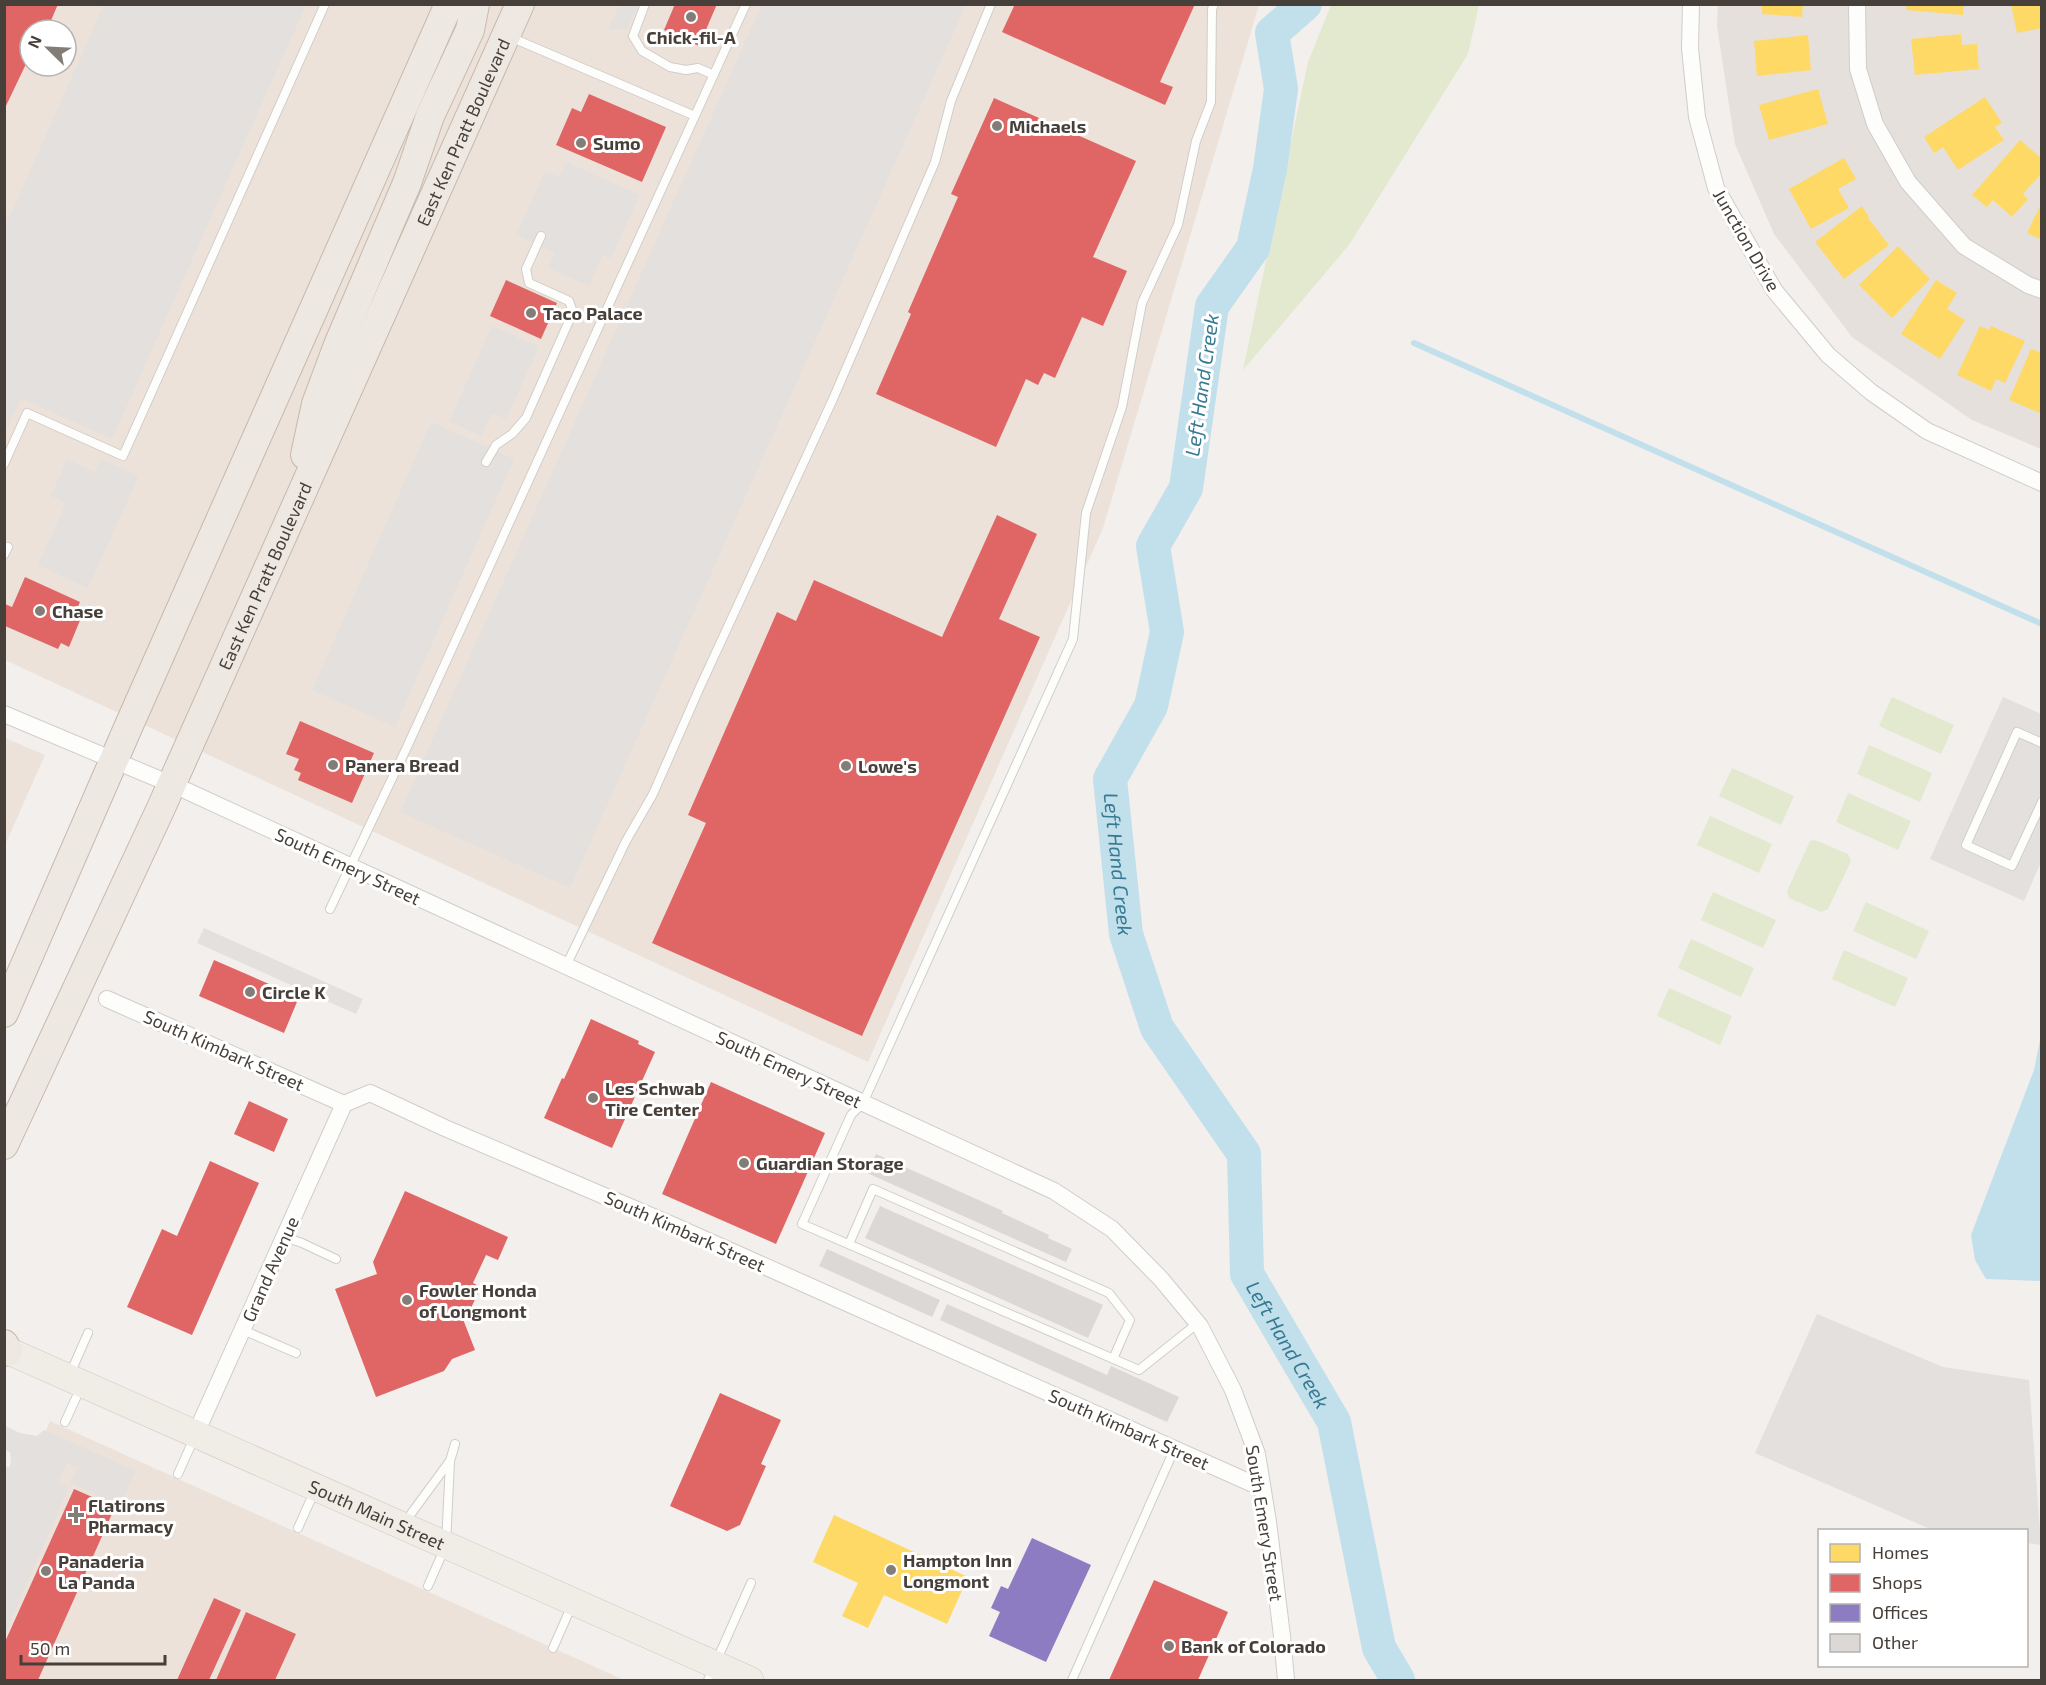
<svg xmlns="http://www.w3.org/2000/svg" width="2046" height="1685" viewBox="0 0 2046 1685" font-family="'Exo 2',sans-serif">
	<rect width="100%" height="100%" fill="#f2efec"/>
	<path fill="#e5e0db" d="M1718 5H2041V449L1972 420 1852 337 1774 234 1735 144 1717 26Z"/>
	<path fill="#ece2da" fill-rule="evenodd" d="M5 5H1259L1103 528 868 1062 5 660ZM30 30H66V66H30Z
		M5 738 45 755 5 845Z
		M50 1421 624 1680H5V1526Z"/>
	<path fill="#e3e9cf" d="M1331 5H1479L1468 54 1349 245 1243 370 1308 62Z
		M1892 697 1954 725 1941 754 1879 726Z
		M1869 745 1932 773 1920 802 1857 774Z
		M1732 768 1794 796 1781 825 1719 796Z
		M1848 793 1911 821 1898 850 1836 822Z
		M1710 816 1772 844 1759 873 1697 845Z
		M1815 840 1848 854 1851 861 1828 909 1821 912 1789 898 1787 891 1810 841Z
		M1713 892 1776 920 1763 948 1701 920Z
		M1866 902 1929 931 1916 959 1853 931Z
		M1691 939 1754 968 1741 997 1678 968Z
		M1844 950 1908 978 1895 1007 1832 979Z
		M1669 988 1732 1016 1720 1045 1657 1016Z"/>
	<path fill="#e3e0dd" d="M104 4 306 5 112 439 21 398 5 433V227Z
		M620 4 638 5 627 29H608Z
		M762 4 966 5 570 888 400 812Z
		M566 162 640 195 611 258 603 255 589 286 548 268 555 253 516 235 545 171 560 177Z
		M492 326 539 347 506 419 492 413 481 436 449 421Z
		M431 422 514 459 395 727 312 690Z
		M67 459 95 472 101 459 139 476 88 588 38 565 66 503 51 496Z
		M2003 697 2041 714V862L2024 901 1930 859Z
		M204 928 363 999 356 1014 197 943Z
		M1817 1314 1943 1367 2029 1380 2041 1545 2027 1543 2026 1530 1930 1529 1755 1453Z
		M5 1426 20 1433 37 1436 44 1430 136 1471 120 1505 70 1483 77 1468 67 1463 59 1482 69 1487 5 1634 4 1467H10L11 1459 10 1452 5 1450Z"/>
	<path fill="#c2e0eb" d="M2041 1035V1281L1986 1279 1975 1260 1971 1235 2034 1070Z"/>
	<path fill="#ffd966" d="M1762 4H1803L1802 17 1762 14Z
		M1907 4H1964L1963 15 1906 10Z
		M2011 4H2042V28L2017 33Z
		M1961 34 1962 45 1977 44 1979 69 1915 75 1911 39Z
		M1808 35 1811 70 1757 76 1754 41Z
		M1818 89 1828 124 1769 140 1759 105Z
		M1985 97 2002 123 1995 127 2004 140 1958 170 1943 147 1934 153 1924 137Z
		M2020 140 2042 159V173L2023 194 2028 199 2012 217 1993 200 1987 207 1972 195Z
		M1844 158 1856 179 1838 189 1849 208 1811 229 1789 189Z
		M2042 202V240L2027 233Z
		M1862 206 1869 217 1868 218 1889 245 1844 279 1815 242Z
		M1898 246 1930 279 1892 318 1859 285Z
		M1936 280 1957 293 1947 309 1965 320 1940 359 1901 334Z
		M1980 326 1989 330 1991 326 2025 341 2005 383 1996 379 1991 391 1957 375Z
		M2031 349 2042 353V414L2009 400Z
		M834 1515 968 1577 947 1624 884 1595 868 1628 842 1616 858 1583 813 1562Z"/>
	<path fill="#e06666" d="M4 4H58L47 30H30V66L26 64 4 110Z
		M675 4H717L699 46 664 30Z
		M1015 4H1195L1160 82 1173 87 1165 105 1002 32Z
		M589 94 666 127 642 182 556 145 572 108 581 112Z
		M994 98 1136 161 1093 257 1127 271 1103 326 1082 317 1055 378 1044 373 1038 385 1026 379 996 447 876 394 911 314 908 312 958 197 951 194Z
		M506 280 557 303 541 339 490 316Z
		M997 515 1037 534 999 619 1040 637 862 1036 652 943 706 823 688 815 777 612 796 621 814 580 942 637Z
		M25 577 80 602 74 615 81 618 69 647 61 643 58 649 5 626V604L12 607Z
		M300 721 374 753 352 803 298 780 301 773 294 770 299 759 286 754Z
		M214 960 299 997 284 1033 199 996Z
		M591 1019 639 1041 638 1044 655 1052 612 1148 544 1118 562 1078 564 1079Z
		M711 1082 825 1133 776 1244 662 1194Z
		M249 1101 288 1119 274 1152 234 1134Z
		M210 1161 259 1183 192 1335 127 1307 162 1229 177 1236Z
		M405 1191 508 1237 498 1260 486 1255 473 1283 481 1287 470 1310 461 1314 475 1350 452 1359 444 1371 376 1397 335 1289 377 1274 373 1262Z
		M720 1393 781 1420 761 1464 766 1466 740 1525 727 1531 670 1506Z
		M74 1489 115 1507 38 1680H4V1644Z
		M1154 1580 1228 1612 1198 1680H1109Z
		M214 1598 241 1610 209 1680H177Z
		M246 1612 296 1634 275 1680H216Z"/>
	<path fill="#8e7cc3" d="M1032 1538 1091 1565 1046 1662 989 1636 1000 1612 991 1608 1001 1586 1008 1589Z"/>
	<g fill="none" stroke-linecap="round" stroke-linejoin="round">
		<path stroke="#c2e0eb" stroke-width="6" d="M1414 343 2042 624"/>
		<path stroke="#c2e0eb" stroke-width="34" id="s1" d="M1305 4 1272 33 1281 89 1270 169 1253 248 1212 306 1186 488 1153 546 1167 632 1151 706 1110 779 1126 934 1157 1028 1244 1154 1247 1274 1334 1422 1379 1648 1398 1680"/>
	</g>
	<path fill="#dbd8d5" d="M876 1154 1003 1211 1002 1213 1049 1235 1048 1238 1072 1249 1066 1262 867 1173Z
		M880 1206 1103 1305 1088 1338 865 1238Z
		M827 1249 940 1300 932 1317 819 1266Z
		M947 1304 1107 1375 1111 1366 1179 1397 1167 1422 940 1320Z"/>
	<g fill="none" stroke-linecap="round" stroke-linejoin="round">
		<g stroke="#d0cdca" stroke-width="10">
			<path id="service" d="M645 4 633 36 642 51 670 67 686 70 698 68 714 75
				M510 37 695 116
				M486 462 496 445 512 434 526 418 573 312 569 301 529 283 526 269 541 236
				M4 464 27 413 123 456 325 4
				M4 555 8 547
				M2042 743 2017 732 1966 845 2012 866 2042 802
				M330 909 407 747 746 4
				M566 966 626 841 653 794 700 687 833 399 935 162 951 101 991 4
				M284 1237 302 1243 336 1259
				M849 1244 873 1189 1109 1293 1130 1320 1113 1359
				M1198 1323 1139 1370 802 1224 851 1115 863 1103 1073 639 1086 513 1122 407 1142 303 1178 225 1196 141 1211 102 1212 9 1214 4
				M243 1330 296 1353
				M70 1374 88 1333
				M65 1422 81 1387
				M178 1474 195 1436
				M405 1522 449 1462
				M298 1528 315 1490
				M428 1586 446 1545 450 1461 455 1444
				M553 1648 572 1605
				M708 1680 751 1583
				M1072 1680 1174 1450"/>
		</g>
		<g stroke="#d0cdca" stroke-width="18">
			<path id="minor" d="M1691 4 1690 48 1697 117 1716 188 1774 290 1828 355 1871 392 1927 431 2042 483
				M1857 4 1858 69 1875 124 1908 182 1964 246 2028 285 2042 290
				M4 714 187 791 1054 1191 1112 1229 1161 1279 1200 1326 1233 1390 1257 1454 1268 1522 1282 1636 1286 1680
				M107 999 344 1104 370 1093 445 1128 670 1224 1262 1488
				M196 1433 344 1104"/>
		</g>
		<g stroke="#d2c8bc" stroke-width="28">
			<g id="primary">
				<path id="s2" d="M4 1349 750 1680"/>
			</g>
		</g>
		<g stroke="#c7b8ab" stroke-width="30">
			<g id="trunk">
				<path d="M305 455 316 404 338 345 407 183 430 116 470 30 475 4"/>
				<path d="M4 1013 130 723 449 4"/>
				<path id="s3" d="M4 1145 161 808 520 4"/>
				<path d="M4 1344 8 1351 4 1352"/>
			</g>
		</g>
		<use href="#service" stroke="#fdfdfc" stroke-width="8"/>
		<use href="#minor" stroke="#fdfdfc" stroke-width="16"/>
		<use href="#primary" stroke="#f0ece6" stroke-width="27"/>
		<use href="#trunk" stroke="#ede8e1" stroke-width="28"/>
	</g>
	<g fill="#837d78" stroke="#fff" stroke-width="2">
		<circle cx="691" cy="17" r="6"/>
		<circle cx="997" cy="126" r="6"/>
		<circle cx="581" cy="143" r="6"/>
		<circle cx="531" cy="313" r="6"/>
		<circle cx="40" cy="611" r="6"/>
		<circle cx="333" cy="765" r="6"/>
		<circle cx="846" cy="766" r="6"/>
		<circle cx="250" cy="992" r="6"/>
		<circle cx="593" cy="1098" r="6"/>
		<circle cx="744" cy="1163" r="6"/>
		<circle cx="407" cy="1300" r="6"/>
		<path d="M73 1506h6v6h6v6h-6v6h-6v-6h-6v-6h6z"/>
		<circle cx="891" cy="1570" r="6"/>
		<circle cx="46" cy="1571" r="6"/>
		<circle cx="1169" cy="1646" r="6"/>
	</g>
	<g text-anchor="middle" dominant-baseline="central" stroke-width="6" stroke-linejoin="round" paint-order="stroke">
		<g font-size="18" font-weight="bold" fill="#473f39" stroke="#fff" text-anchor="start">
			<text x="691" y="37" text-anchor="middle">Chick-fil-A</text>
			<text x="1009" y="126">Michaels</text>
			<text x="593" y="143">Sumo</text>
			<text x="543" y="313">Taco Palace</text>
			<text x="52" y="611">Chase</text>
			<text x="345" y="765">Panera Bread</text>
			<text x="858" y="766">Lowe's</text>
			<text x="262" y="992">Circle K</text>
			<text x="605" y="1088">Les Schwab<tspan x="605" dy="21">Tire Center</tspan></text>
			<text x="756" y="1163">Guardian Storage</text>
			<text x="419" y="1290">Fowler Honda<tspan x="419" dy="21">of Longmont</tspan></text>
			<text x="88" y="1505">Flatirons<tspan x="88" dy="21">Pharmacy</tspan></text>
			<text x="903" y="1560">Hampton Inn<tspan x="903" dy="21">Longmont</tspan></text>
			<text x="58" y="1561">Panaderia<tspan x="58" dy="21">La Panda</tspan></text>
			<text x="1181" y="1646">Bank of Colorado</text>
		</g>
		<g font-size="18" fill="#473f39" stroke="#fff">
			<text stroke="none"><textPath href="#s3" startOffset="1112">East Ken Pratt Boulevard</textPath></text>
			<text transform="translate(1747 240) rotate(60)">Junction Drive</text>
			<text stroke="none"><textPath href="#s3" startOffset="626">East Ken Pratt Boulevard</textPath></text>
			<text transform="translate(348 866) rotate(25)">South Emery Street</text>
			<text transform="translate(224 1050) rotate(24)">South Kimbark Street</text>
			<text transform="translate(789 1069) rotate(25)">South Emery Street</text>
			<text transform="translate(685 1231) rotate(24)">South Kimbark Street</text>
			<text transform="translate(270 1269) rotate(-66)">Grand Avenue</text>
			<text transform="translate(1129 1429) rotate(24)">South Kimbark Street</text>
			<text stroke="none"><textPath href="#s2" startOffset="408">South Main Street</textPath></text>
			<text transform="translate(1265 1523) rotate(81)">South Emery Street</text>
		</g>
		<g font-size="20" font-style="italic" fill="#367a92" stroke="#fff">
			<text transform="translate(1201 385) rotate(-82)">Left Hand Creek</text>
			<text stroke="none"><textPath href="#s1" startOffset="916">Left Hand Creek</textPath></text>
			<text stroke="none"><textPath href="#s1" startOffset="1440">Left Hand Creek</textPath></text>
		</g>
	</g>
	<rect width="2046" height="1685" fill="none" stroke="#473f39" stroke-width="12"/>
	<rect x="1818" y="1529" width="210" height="138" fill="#ffffff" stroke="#b5b2b0" stroke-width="1.5"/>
	<rect x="1830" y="1544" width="30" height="18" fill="#ffd966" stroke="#b5b2b0" stroke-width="1.5"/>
	<text x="1872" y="1559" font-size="18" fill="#473f39">Homes</text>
	<rect x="1830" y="1574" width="30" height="18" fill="#e06666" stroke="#b5b2b0" stroke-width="1.5"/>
	<text x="1872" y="1589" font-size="18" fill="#473f39">Shops</text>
	<rect x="1830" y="1604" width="30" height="18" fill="#8e7cc3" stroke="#b5b2b0" stroke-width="1.5"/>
	<text x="1872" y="1619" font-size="18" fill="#473f39">Offices</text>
	<rect x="1830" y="1634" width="30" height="18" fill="#dbd8d5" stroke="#b5b2b0" stroke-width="1.5"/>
	<text x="1872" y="1649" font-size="18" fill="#473f39">Other</text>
	<g transform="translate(48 48) rotate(294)"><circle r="28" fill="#ffffff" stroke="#b5b2b0" stroke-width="1.5"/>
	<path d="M0-4.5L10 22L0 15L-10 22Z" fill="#837d78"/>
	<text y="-9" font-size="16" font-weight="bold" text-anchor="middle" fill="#473f39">N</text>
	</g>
	<path d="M21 1655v9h144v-9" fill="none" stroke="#473f39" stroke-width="3"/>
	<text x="30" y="1655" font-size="18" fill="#473f39" stroke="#ffffff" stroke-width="4.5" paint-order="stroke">50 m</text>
</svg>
